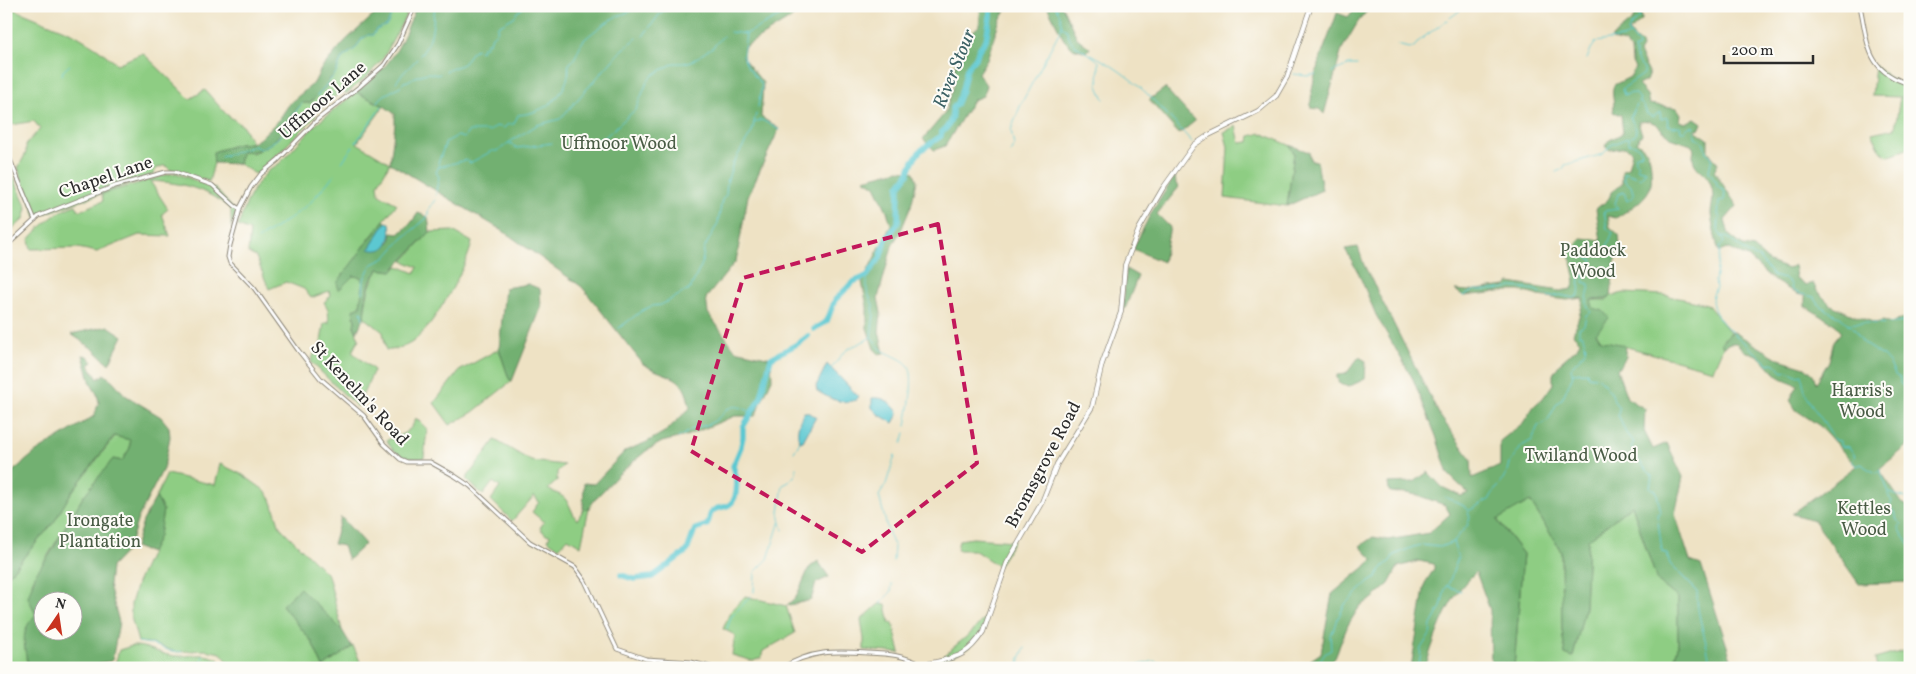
<svg xmlns="http://www.w3.org/2000/svg" width="1916" height="674" viewBox="0 0 1916 674" font-family="Vollkorn,serif">
	<rect width="100%" height="100%" fill="#fdfcf7"/>
	<filter id="ink" filterUnits="userSpaceOnUse"><feTurbulence type="fractalNoise" baseFrequency=".02" numOctaves="2"/><feDisplacementMap in="SourceGraphic" scale="10" xChannelSelector="R" yChannelSelector="G"/><feConvolveMatrix kernelMatrix="1 2 1 2 8 2 1 2 1" color-interpolation-filters="sRGB"/></filter>
	<filter id="wash" filterUnits="userSpaceOnUse"><feTurbulence type="fractalNoise" baseFrequency=".0096" numOctaves="4" result="noise"/><feDisplacementMap in="SourceGraphic" scale="20" xChannelSelector="R" yChannelSelector="G"/><feGaussianBlur stdDeviation="1.12" result="paint"/><feColorMatrix in="noise" values="0 0 0 0 0 0 0 0 0 0 0 0 0 0 0 0 0 1.4 0 .05"/><feComposite in="paint" operator="in"/></filter>
	<g filter="url(#wash)">
		<rect width="100%" height="100%" fill="#eee2c4"/>
		<path fill="#8ecd83" stroke="#5c7c57" d="M6 6 74 34 97 48 117 64 143 53 190 99 205 90 226 114 243 126 252 143 239 144 213 152 214 163 209 182 206 180C193 180 183 171 170 170L165 165 156 169 153 175 36 217C31 200 23 185 18 168L26 153V144L40 129 34 121 6 126Z
			M400 6H411L384 57 368 76 346 94 343 90 315 113 316 116 257 175 239 164 241 153 245 150 254 153C264 146 279 141 286 129 290 120 295 110 303 103H310L328 85 329 80 336 73 342 58 355 49 362 39 368 35 373 34 376 30 387 25 392 14Z
			M1875 65C1885 76 1894 81 1908 86L1901 97 1910 100V148L1887 156 1881 151 1872 133 1895 128 1900 97 1872 96Z
			M356 92 384 106 357 143 390 163 378 184 379 194 397 204 366 243 339 289 353 276 361 277 363 284 360 306 353 310 355 321 354 326 359 339 352 352 374 370 357 407 311 362 315 351 323 350 321 342 324 323H329L328 309 324 302 331 296 329 291 311 298 304 289 286 282 269 289 256 257 248 253 250 231 238 226 247 202 256 185 268 171 280 163 314 126Z
			M1236 126 1240 143 1249 142 1250 136 1261 133 1289 145 1294 153 1287 206 1225 198 1228 147 1224 132Z
			M6 159 27 208 24 219 6 235Z
			M176 173 216 189 236 212 231 227V209C205 188 183 183 150 181L168 209 162 214 170 236 139 235 97 252 78 248 31 249 29 240C41 225 58 210 76 205L79 211 103 201 102 194 169 174Z
			M453 231 472 242C468 265 432 330 411 343 404 347 393 351 386 350L383 332 364 317C366 299 368 284 379 269L392 271 398 266 415 273 418 267 403 261 430 232Z
			M1624 293 1664 295 1707 304 1730 332 1721 342 1723 347 1713 370 1601 340 1596 332 1603 311 1593 308 1591 300H1607L1611 296Z
			M499 349 509 379 512 381 473 412 450 425 434 403 459 371Z
			M416 418 427 429 424 458C410 460 392 455 387 440 401 435 411 433 416 418Z
			M115 436 130 440V448L122 461 113 459 83 497 32 582 36 615 26 658 29 668H6V578L54 522 71 493Z
			M495 440 531 461 564 465 557 472V481L548 489C554 493 562 494 566 500 571 506 572 514 577 520L583 510 589 508 581 546 568 538 559 548 548 540 550 535 545 534 540 528 544 522 532 512 539 502 534 496 512 521 491 500 500 487 493 482 483 495 466 479Z
			M220 464 243 475 264 490 271 499 280 527 328 575 342 630 337 626 282 605 312 642 323 667 353 646 363 668H233L221 653 205 650 177 652 149 643 138 642 131 617V604L137 583 158 537 163 510 156 497 167 474 215 485Z
			M1530 501 1561 551 1562 629 1565 654 1573 657 1585 607 1588 540 1632 505 1657 581 1678 598V646L1673 666 1675 668H1514L1523 554 1497 519Z
			M973 538 1014 541 998 566 974 550H957L959 540Z
			M745 596 786 606 795 633 763 651 761 658 753 661 732 655 735 635 723 629 730 612Z
			M879 604 886 605 890 623H893L900 653 864 650V639L861 620Z
			M986 616C982 643 963 654 938 660L972 632Z
			M132 646C147 645 160 655 175 656 193 657 199 651 218 659L219 663 216 668H202L200 661 194 668H114L119 650Z
			M1910 649V668H1877L1875 659Z"/>
		<path fill="#72b071" stroke="#4e6e4e" fill-rule="evenodd" d="M381 6 400 7 392 14 387 25 376 30 373 35H369L362 39 355 49 342 58 336 73 329 80 328 85 310 103H303C286 117 285 138 263 148 255 151 254 153 245 151L241 153 239 164 214 163 213 152 239 144 252 143 259 139 278 121 290 103 314 83 321 69 345 41 375 14Z
			M417 6H827L802 9 790 19 744 47 743 58 763 83 761 117 779 129 748 196 736 261 706 298 708 313 735 350 771 358 772 379 755 416H735L686 436 662 442 646 451 619 474 596 498 589 508 583 510 584 483 594 484 625 451 647 442 666 431 690 408C684 371 669 380 643 364L582 287 503 231 390 163 395 124V114L384 106 356 92C374 79 391 63 401 42 407 30 411 18 417 6Z
			M981 6H1008L999 22 987 59 978 73 986 85 983 96 973 100 945 146 934 150 923 139 945 113 954 85 956 55 964 39 979 26Z
			M1047 6H1062L1077 38 1090 48 1087 52 1072 48 1064 40Z
			M1357 6H1371L1358 22 1342 49 1324 114 1319 109 1311 108C1310 75 1327 44 1337 13L1348 17Z
			M1631 6H1638L1641 12 1642 20 1629 32 1641 44 1642 48 1639 53 1649 73 1646 81 1638 85 1647 95 1649 104 1677 108 1681 114 1680 121 1686 123 1695 118 1702 123 1700 128 1695 130 1708 139V151L1718 164 1714 171 1737 206 1725 220 1729 235 1743 246 1754 248 1769 262 1788 269 1794 265 1796 278 1806 285 1813 283 1817 291 1831 305 1855 316 1876 323 1882 321 1892 323 1910 316V444L1879 469 1902 503 1910 507V582L1859 584 1814 520 1792 514 1856 466 1820 426 1796 410 1790 400 1798 385C1792 382 1780 379 1776 374 1767 365 1760 353 1746 352L1736 343H1730L1723 347 1721 343 1730 333 1734 332 1779 359 1805 367 1813 374 1816 383 1829 361 1834 341 1841 332 1836 325 1805 306V296L1797 294 1773 280 1748 257 1726 248 1719 252C1717 246 1711 220 1711 213 1712 203 1715 194 1710 182 1704 169 1689 169 1694 149L1691 145 1671 138 1656 124 1649 121 1638 122 1642 134 1636 142C1647 150 1650 153 1651 167 1651 172 1652 178 1651 183 1650 198 1628 210 1616 218L1608 216 1610 227 1619 235 1620 246 1614 266 1611 296 1607 299 1591 300 1593 308 1603 311 1609 318 1596 333 1601 340 1624 345 1626 357 1617 370 1627 398 1645 409 1644 431 1653 449 1667 443 1683 477 1675 514 1690 561 1701 565 1734 668H1675L1673 666 1678 646V598L1657 581 1632 505 1588 540 1585 607 1573 657 1565 654 1562 629 1561 551 1530 501 1497 520 1523 554 1514 668H1491L1490 610 1476 572C1448 596 1436 634 1425 668H1411L1425 583 1434 569V564L1419 561 1398 567 1389 584 1372 599 1360 606 1348 625 1335 657 1325 668H1299L1300 665 1305 664 1321 653 1332 594 1373 560 1360 546 1373 537 1388 540 1429 533 1450 514 1445 505C1432 501 1418 494 1405 493 1399 492 1395 494 1389 491L1388 483 1414 482 1428 472 1442 487 1461 496 1468 493 1448 474 1436 436 1413 379 1376 315 1358 272 1345 249 1358 247 1364 265 1440 416 1471 459 1472 478 1500 466V441L1523 423 1534 406 1543 398 1553 384V374L1561 362 1577 348 1580 341 1573 334C1577 322 1582 310 1583 298L1567 300 1539 296 1521 291H1507L1464 296 1455 290 1469 291 1506 286 1510 283 1560 291 1572 289C1578 278 1572 265 1570 254L1581 238 1601 240 1596 209C1603 202 1609 203 1611 192L1622 184V170L1628 168 1632 152 1626 147 1610 150 1605 146 1608 141 1623 133 1621 115 1613 112C1616 103 1610 94 1614 85L1630 77 1635 68 1632 63 1631 49 1624 43 1612 40V37L1633 20 1634 16Z
			M1165 88 1195 121 1179 134 1149 100Z
			M1289 145 1309 152 1311 161H1317L1322 190 1287 206 1294 153Z
			M899 170 914 172 917 181 911 206 902 228 892 246 878 298 881 313 879 332 884 353 879 354 874 349 867 328V307L862 282 891 225 887 211 875 186 864 179Z
			M1175 176 1176 184 1179 187 1157 214 1170 227 1163 262 1133 249 1151 213Z
			M418 213 428 217 430 232 392 271 379 269 371 280 366 297 364 317 357 332 354 326 355 321 353 310 360 306 363 284 361 277 353 276 339 290 337 283 384 220 386 222 369 249 390 242 392 233 399 234 411 223Z
			M1126 269 1138 276 1125 309H1123Z
			M528 284 540 289 541 308 512 381 509 379 499 349 505 288Z
			M108 326 123 336 109 364 93 349 71 334Z
			M83 355 88 356 93 362 89 365 98 379 104 374 113 381 125 395 161 417 169 427 170 437 164 467 138 518 129 548 111 567 109 585 119 622 112 661 99 663 93 668H29C24 649 19 629 36 615L28 597 36 573 50 554 83 497 113 459 122 461 130 448V440L114 436 71 493 54 522 6 578V477L36 452 94 416 99 402 97 394 91 384ZM42 602H72V632H42Z
			M1359 357 1366 361 1365 379 1348 387 1341 384 1337 378V375L1346 374Z
			M156 497 163 510 159 536 151 553 135 547 143 521Z
			M341 517 365 544 348 560 343 546 333 544Z
			M818 561 829 577 816 583 811 600 786 606 796 597 809 568Z
			M300 588 342 630 352 647 323 667 312 642 282 605Z"/>
		<path fill="#5bc8d1" stroke="#437a7e" d="M386 222 390 223C393 238 387 255 369 249Z
			M827 364 858 396 856 400C841 405 829 398 817 391L816 386Z
			M872 398C885 397 890 402 898 412L897 416 893 423 878 414 872 408Z
			M804 412H807L816 417 803 441 800 442C795 433 799 421 804 412Z"/>
		<g fill="none" stroke-linecap="round" stroke-linejoin="round">
			<path stroke="#5bc8d1" stroke-width="1" d="M537 6 538 8 539 6
				M1055 6 1060 15 1062 27 1067 30C1070 49 1087 49 1099 62L1098 86 1104 99
				M674 7 676 6
				M730 32 746 34 799 6
				M746 34 743 56 747 66 762 85 758 107
				M643 36 662 11 670 9
				M1397 45 1409 48 1414 47 1420 40 1466 6
				M1091 54C1136 77 1159 105 1192 142
				M420 55C434 40 432 26 435 6
				M1587 59 1591 49 1596 42 1622 38 1630 35
				M446 71 463 64 471 53 476 49 481 51 482 47H486L487 43 490 42 492 36 497 32 498 26 514 17 518 11 522 9 523 6
				M1332 72 1349 65H1357
				M1294 74 1307 76 1316 74
				M62 75 63 71 70 65
				M396 82C402 73 410 67 417 59
				M317 96 336 73 342 58 355 49 362 39 368 35H373L376 30 387 25 392 14 400 6
				M378 102C384 91 397 92 404 82L408 81C412 78 422 74 428 73 433 73 435 76 440 74
				M1639 102 1644 106 1647 114 1653 117 1660 112 1661 119 1667 117 1668 125 1672 127 1680 126 1681 131H1684L1690 126 1694 127
				M754 123 762 120 780 130
				M1695 130V137C1704 141 1704 144 1706 152L1712 157 1709 171 1717 183V187L1725 191 1724 200 1719 202 1718 215 1721 218 1719 219 1718 231 1725 241 1719 248 1720 252 1715 281 1716 288C1698 316 1750 343 1763 360L1765 359 1768 364 1773 363 1783 372 1788 371 1798 376 1802 375C1804 405 1823 415 1834 440L1840 441V446L1849 447 1855 456 1852 461 1856 466 1862 464 1865 467 1876 473 1880 470 1889 493V497L1892 501 1889 507 1896 514V518L1902 524 1899 527C1899 530 1908 542 1910 545
				M356 142 382 106
				M567 142 591 141 604 138 636 109 647 82 653 75 674 63H684L692 61 713 47 723 36
				M509 143 517 148 552 143
				M1010 153 1014 145 1011 130 1021 104 1062 27
				M221 157 254 146 260 149C269 145 280 138 286 130 291 120 295 110 303 103
				M342 162 353 146
				M439 167 466 160 470 163 492 151H498L508 143 537 125 560 119 620 52 637 38
				M1556 172 1563 169 1565 165 1600 155 1604 153 1611 145 1627 138
				M436 191 439 177 436 172 440 165 438 163 446 142 457 136 464 138 469 131H490L496 126 504 128 508 124H514L518 115C542 113 562 100 568 76 569 72 568 68 569 64 579 56 577 46 586 38 593 32 609 20 618 16 626 13 632 11 639 6
				M436 195V193
				M1722 236 1727 237 1749 254 1759 258 1773 276 1787 280 1791 284 1792 290 1800 294 1814 297 1820 306 1840 317 1854 329 1864 344 1883 356 1890 364 1895 375 1900 378V383L1904 387 1910 399
				M258 239 289 219 310 203 335 174
				M867 276V291L873 305 874 314 871 337C875 341 878 346 881 349 887 354 902 358 908 365 916 374 908 413 906 426
				M363 293 364 279 371 265 385 258 402 239 427 218 429 208 435 200
				M1462 295 1464 296 1475 290H1494L1512 287 1535 290 1550 297 1560 295 1574 298 1579 295 1580 277 1583 275
				M361 311 363 319
				M1848 324C1869 321 1889 326 1910 321
				M619 328 643 310 652 306 661 305 690 289 702 264 704 249 718 223 722 200 726 195 727 182 733 163 752 132 756 114
				M831 369C837 362 842 352 850 348 857 344 864 342 871 337
				M1572 373 1587 372 1588 376 1595 377
				M1598 377 1612 394 1614 401 1619 408 1618 415C1624 426 1623 433 1634 442L1631 447C1636 456 1643 468 1652 475L1650 488 1656 490 1661 512 1657 514 1662 551 1667 554 1670 564 1697 591C1696 618 1708 640 1710 666L1712 668
				M678 438C685 435 689 430 695 428 700 426 706 426 711 423 730 412 726 399 751 412
				M902 443 905 433
				M794 452 800 442
				M1890 493 1906 498
				M1445 497 1464 506 1468 511C1476 508 1481 502 1489 500L1494 491 1500 485 1508 471 1510 463 1522 446 1532 440 1538 426 1548 420 1557 403 1562 399 1573 375 1571 368C1581 353 1591 355 1582 334L1579 335V328L1584 325 1586 315 1591 312C1583 303 1589 295 1590 284L1584 282 1585 277 1583 272 1589 269 1593 260 1586 257 1588 250 1596 248 1605 251 1606 249 1613 232 1607 229 1604 211 1618 209 1615 204 1618 194 1624 192 1627 201 1634 196 1631 186 1624 180V174L1626 173 1641 178 1646 171 1638 169 1637 166 1639 164 1635 162V156L1642 153C1640 146 1635 145 1629 143L1628 138 1635 135 1636 129 1630 117 1640 99 1636 94 1632 93 1624 95 1622 89 1644 74V69C1636 63 1636 56 1634 48H1637L1638 44 1628 32 1630 27 1640 17 1634 6
				M781 523 783 530
				M893 561 894 546 888 531 879 496 886 484 895 455
				M1447 586 1461 591
				M754 592 755 572 768 559 779 524 781 523 779 512 783 485 789 482 796 474V468
				M881 604V602L891 592 892 584
				M727 629 731 617 751 596
				M138 642 150 644 171 651 182 652
				M1230 667 1232 668
				M200 668 203 656
				M1019 668 1020 658 1025 648
				M1129 668 1154 661 1161 664 1170 663 1192 666 1212 665
				M1307 668 1314 667 1326 653 1331 650 1330 635 1335 628 1338 618 1345 604 1369 582 1376 578 1383 567 1390 561 1394 555 1413 547 1422 545 1440 547 1453 542
				M1416 668 1420 658 1421 648 1430 635 1431 625 1441 607 1445 589 1449 583 1456 563 1458 558 1453 542 1467 526 1470 518 1468 512"/>
			<path stroke="#5bc8d1" stroke-width="5.5" d="M814 329 827 321 835 300 853 282 867 276 880 258 886 239 898 223 899 186 908 174 913 161 920 151 941 136V133C949 127 953 118 952 108L956 105 962 90 967 68 976 57 979 49 986 40 990 17V6
				M741 446 743 437V427L761 397 771 358C784 350 797 346 808 336
				M621 575 634 579 652 577 687 551 695 529 707 525C709 522 709 517 711 513 715 506 723 509 729 505 740 498 737 476 733 466L741 447"/>
		</g>
	</g>
	<g filter="url(#ink)">
		<g fill="none" stroke-linecap="round" stroke-linejoin="round">
			<g stroke="#8c8678" stroke-width="5">
				<path id="tertiary" d="M1860 6C1868 43 1866 72 1910 84
					M6 150 35 220
					M240 208 251 187 261 174 278 160 318 119 359 87 384 65 398 44 415 6
					M6 244 12 241 39 216 115 186 166 172H175L212 185 235 206 240 209 230 245 228 257 230 263 254 288 298 350 321 379 364 416 384 444 400 459 407 462H430L455 476 470 486 530 542 575 567 585 581 617 649 646 659 691 662 714 668
					M654 660 655 668
					M782 668C812 650 834 651 867 653 891 654 902 655 923 665"/>
			</g>
			<g stroke="#8c8678" stroke-width="5.5">
				<path id="secondary" d="M920 668 923 665C953 657 965 660 983 632L1007 563 1042 502 1057 464 1092 407 1102 364 1121 312 1125 265 1139 229 1163 188 1194 145 1209 135 1258 111 1276 96 1287 77 1311 6"/>
			</g>
			<use href="#tertiary" stroke="#fff" stroke-width="3"/>
			<use href="#secondary" stroke="#fff" stroke-width="4"/>
		</g>
	</g>
	<path fill="none" stroke="#c2185b" stroke-width="4" stroke-dasharray="10 6" stroke-linejoin="round" d="M938 224 977 463 862 552 691 451 743 278Z"/>
	<g text-anchor="middle" dominant-baseline="central" stroke-width="4" stroke-linejoin="round" paint-order="stroke">
		<g font-size="18" fill="#2b2b2b" stroke="#fdfcf7">
			<text transform="translate(323 101) rotate(-41)">Uffmoor Lane</text>
			<text transform="translate(106 178) rotate(-19)">Chapel Lane</text>
			<text transform="translate(359 394) rotate(47)">St Kenelm's Road</text>
			<text transform="translate(1044 465) rotate(-62)">Bromsgrove Road</text>
		</g>
		<g font-size="18" fill="#495c45" stroke="#fdfcf7">
			<text x="619" y="144">Uffmoor Wood</text>
			<text x="1593" y="251">Paddock<tspan x="1593" dy="21">Wood</tspan></text>
			<text x="1862" y="391">Harris's<tspan x="1862" dy="21">Wood</tspan></text>
			<text x="1581" y="456">Twiland Wood</text>
			<text x="1864" y="509">Kettles<tspan x="1864" dy="21">Wood</tspan></text>
			<text x="100" y="521">Irongate<tspan x="100" dy="21">Plantation</tspan></text>
		</g>
		<g font-size="19" font-style="italic" fill="#3c6265" stroke="#fdfcf7">
			<text transform="translate(955 69) rotate(-68)">River Stour</text>
		</g>
	</g>
	<rect width="1916" height="674" fill="none" stroke="#fdfcf7" stroke-width="25"/>
	<g transform="translate(58 616) rotate(13)"><circle r="24" fill="#fdfcf7" stroke="#a9a8a5"/>
	<path d="M0-4L9 19L0 12L-9 19Z" fill="#c8321e"/>
	<text y="-8" font-size="14" font-weight="bold" text-anchor="middle" fill="#2b2b2b">N</text>
	</g>
	<path d="M1724 55v8h89v-8" fill="none" stroke="#2b2b2b" stroke-width="2.5"/>
	<text x="1731" y="55" font-size="15" fill="#2b2b2b" stroke="#fdfcf7" stroke-width="4" paint-order="stroke">200 m</text>
</svg>
